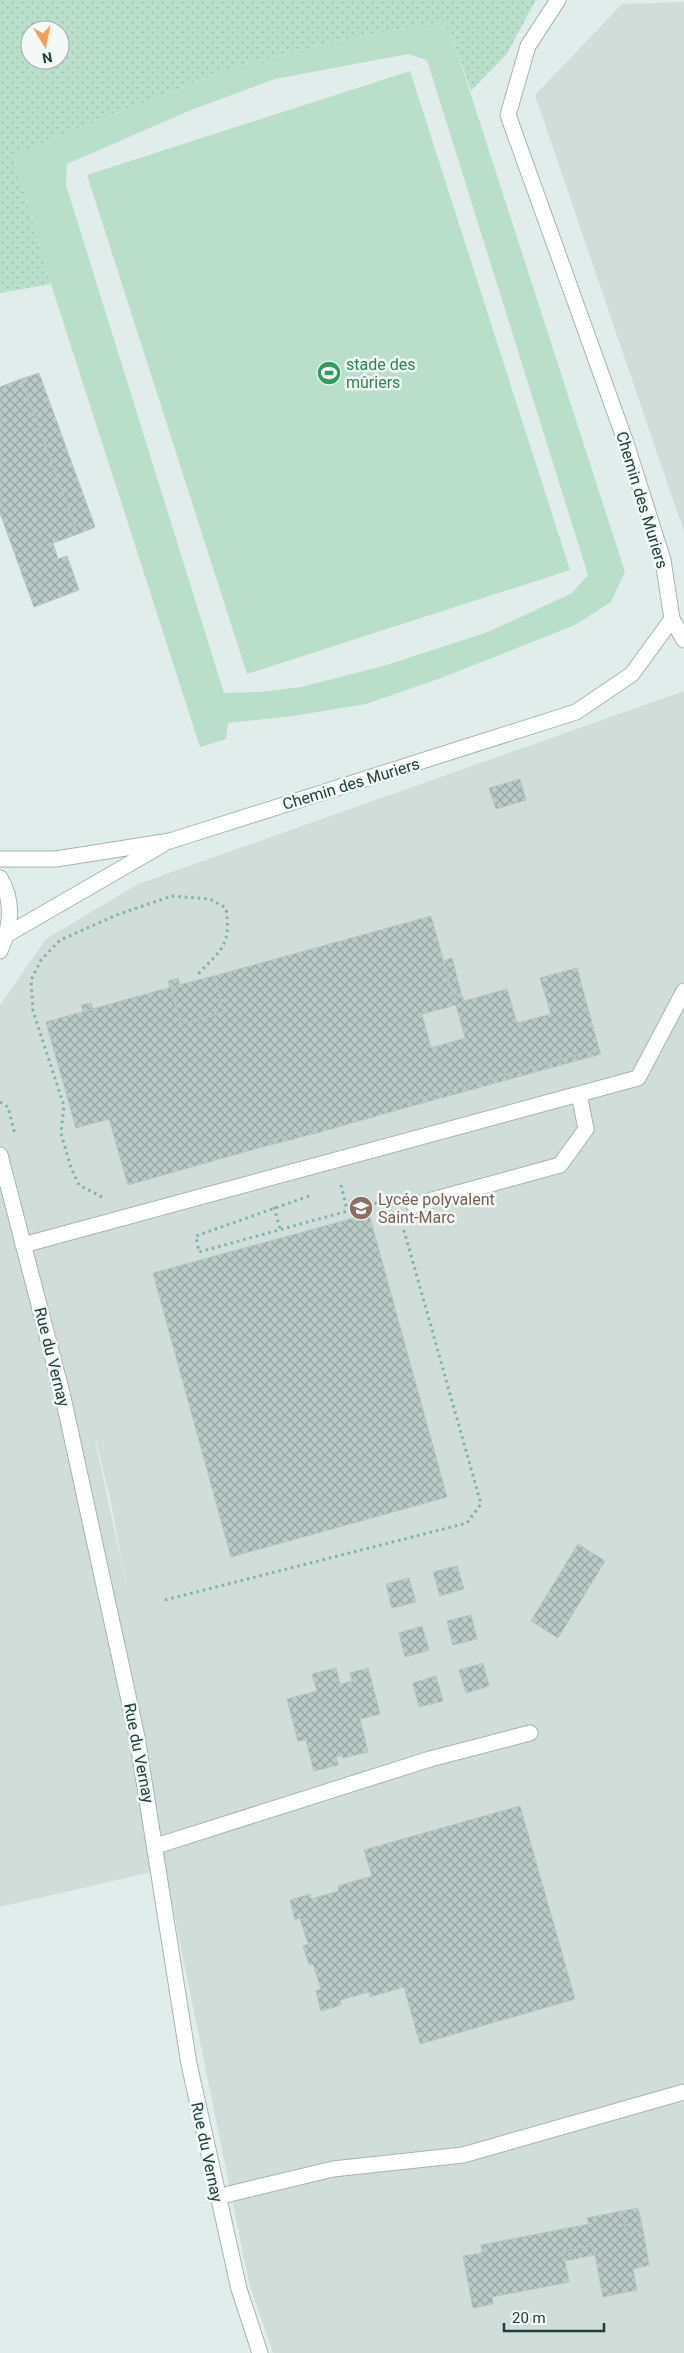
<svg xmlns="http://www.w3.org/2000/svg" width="684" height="2353" viewBox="0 0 684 2353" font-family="Roboto,sans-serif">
	<defs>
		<pattern id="grass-dots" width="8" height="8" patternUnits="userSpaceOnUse" patternTransform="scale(1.25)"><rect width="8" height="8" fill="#b9dfcb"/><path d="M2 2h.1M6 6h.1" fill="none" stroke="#9fc0af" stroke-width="1.8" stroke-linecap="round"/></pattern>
		<pattern id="building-cross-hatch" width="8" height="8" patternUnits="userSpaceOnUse" patternTransform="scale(1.25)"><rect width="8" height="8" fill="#bacac7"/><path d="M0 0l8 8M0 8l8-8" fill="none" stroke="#97a5a3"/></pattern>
	</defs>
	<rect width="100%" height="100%" fill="#e1edea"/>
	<path fill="#d0ddd9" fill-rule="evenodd" d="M684 2V532L535 95 622 4Z
		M684 691V2353H273L249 2283 165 1869 0 1907V1005L46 939 138 884ZM96 1440 110 1498 127 1589 95 1440Z"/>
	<path fill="url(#grass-dots)" fill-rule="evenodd" d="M0 0H536L506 55 471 91 452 36 443 22 347 39 233 67 13 155 51 284 0 293ZM30 30H60V60H30Z"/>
	<path fill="#b9dfcb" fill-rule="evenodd" d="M443 22 452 36 625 572 611 602 575 625 441 678 366 704 293 716 228 723 226 739 200 747 51 284 13 155 233 67 347 39ZM408 54 427 60 588 575 572 593 488 632 383 666 301 687 260 692 224 693 66 185 67 164 191 110 275 79Z
		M410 71 570 570 247 674 87 175Z"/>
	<path fill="url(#building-cross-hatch)" stroke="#b4c7c3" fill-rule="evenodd" d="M39 373 95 527 78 534 21 379Z
		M21 379 78 534 53 543 58 559 67 556 79 590 34 607 0 513V387Z
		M520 779 526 800 496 809 489 788Z
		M431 916 453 995 461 993 464 1001 507 989 517 1023 551 1014 540 978 577 968 599 1049 399 1104 401 1109 313 1134 312 1129 261 1143 262 1147 128 1185 109 1119 76 1128 46 1022 171 987 181 1024 224 1012 214 976ZM456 1005 465 1038 431 1048 422 1014Z
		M452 958 461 993 453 995 443 961Z
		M214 976 224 1012 181 1024 171 987Z
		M178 978 180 985 170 988 168 981Z
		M91 1003 93 1009 83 1012 81 1005Z
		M599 1049 601 1054 401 1109 399 1104Z
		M312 1129 313 1134 262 1147 261 1143Z
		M369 1214 447 1497 231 1557 153 1273Z
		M578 1544 605 1561 558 1638 531 1621Z
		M457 1566 464 1589 440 1596 433 1572Z
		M409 1578 416 1602 392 1608 386 1584Z
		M471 1615 477 1639 453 1645 447 1621Z
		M422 1626 429 1650 405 1657 399 1633Z
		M483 1663 489 1686 466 1693 459 1670Z
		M336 1668 340 1684 352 1681 350 1673 368 1668 380 1714 360 1719 368 1752 343 1758 342 1755 336 1757 338 1765 314 1771 306 1740 298 1741 287 1699 317 1691 312 1674Z
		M436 1676 443 1701 419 1707 413 1683Z
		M520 1806 575 1999 420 2044 404 1987 370 1997 369 1992 340 2000 341 2005 321 2011 316 1991 321 1989 313 1964 309 1965 303 1946 308 1944 300 1918 295 1920 290 1900 310 1894 311 1899 339 1891 338 1886 372 1876 364 1850Z
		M638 2208 643 2230 627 2233 622 2211Z
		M622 2211 627 2233 643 2230 649 2265 633 2269 637 2290 603 2297 593 2245 563 2251 569 2282 492 2297 493 2304 473 2308 463 2256 482 2253 481 2245 589 2224 587 2218Z
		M593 2245 594 2255 565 2261 563 2251Z"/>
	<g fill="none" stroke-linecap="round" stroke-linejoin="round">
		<g stroke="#a4b5b2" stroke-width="17">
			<path id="service" d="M672 619 684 640
				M414 1205 560 1165 586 1129 579 1094
				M23 1245 638 1078 684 991
				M156 1846 430 1759 530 1733
				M217 2197 333 2169 463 2155 684 2092"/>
		</g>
		<g stroke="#a4b5b2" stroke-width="17">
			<path id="tertiary" d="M0 859H56L170 841 576 712 632 674 672 619 663 560 626 443 508 115 528 46 558 0
				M0 878C14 901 11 927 0 951
				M8 934 162 845
				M0 1155 63 1397 137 1737 189 2064 239 2289 260 2353"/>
		</g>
		<path stroke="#80b2ac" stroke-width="3" stroke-dasharray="2.5 4" stroke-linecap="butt" d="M0 1102 8 1107 15 1135
			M341 1185 347 1210
			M309 1196 196 1236 199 1252 384 1201 389 1204
			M102 1197 79 1185 71 1168 61 1133 64 1106 33 1011 31 980 41 960 60 940 119 914 172 896 210 899 226 908C231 945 223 948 198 974
			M274 1207 280 1229
			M165 1600 467 1523 481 1504 403 1227"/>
		<use href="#service" stroke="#fff" stroke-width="15"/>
		<use href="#tertiary" stroke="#fff" stroke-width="15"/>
	</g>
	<defs>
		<g id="stadium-disc" transform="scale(1.25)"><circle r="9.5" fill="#2e9e5b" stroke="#f2f9f7"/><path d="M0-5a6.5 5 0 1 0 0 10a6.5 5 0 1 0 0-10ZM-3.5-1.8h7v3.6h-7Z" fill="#fff"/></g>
		<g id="school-disc" transform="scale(1.25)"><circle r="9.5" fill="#8d6e63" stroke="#f2f9f7"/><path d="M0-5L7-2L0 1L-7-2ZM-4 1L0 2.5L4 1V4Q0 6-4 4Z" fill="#fff"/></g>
	</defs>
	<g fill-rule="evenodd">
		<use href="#stadium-disc" x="329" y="373"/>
		<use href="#school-disc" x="361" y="1208"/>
	</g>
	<g text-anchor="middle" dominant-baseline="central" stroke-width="5" stroke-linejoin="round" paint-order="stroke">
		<g font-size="16" fill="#27864d" stroke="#f2f9f7" text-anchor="start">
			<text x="346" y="364">stade des<tspan x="346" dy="18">mûriers</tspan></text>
		</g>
		<g font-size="16" fill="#213e3c" stroke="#f2f9f7">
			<text transform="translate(642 500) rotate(73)">Chemin des Muriers</text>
			<text transform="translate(351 784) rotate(-17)">Chemin des Muriers</text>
			<text transform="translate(52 1357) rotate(76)">Rue du Vernay</text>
			<text transform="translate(139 1753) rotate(79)">Rue du Vernay</text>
			<text transform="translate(207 2152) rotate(78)">Rue du Vernay</text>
		</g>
		<g font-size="16" fill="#785e54" stroke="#f2f9f7" text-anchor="start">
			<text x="378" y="1199">Lycée polyvalent<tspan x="378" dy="18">Saint-Marc</tspan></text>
		</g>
	</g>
	<g transform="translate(45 45) rotate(170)"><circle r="24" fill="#f2f9f7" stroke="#9eaeac"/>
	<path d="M0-4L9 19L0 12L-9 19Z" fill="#f89e54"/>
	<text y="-8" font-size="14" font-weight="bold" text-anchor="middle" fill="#213e3c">N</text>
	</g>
	<path d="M504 2323v8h100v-8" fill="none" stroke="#213e3c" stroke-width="2.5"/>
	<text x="512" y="2323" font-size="15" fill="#213e3c" stroke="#f2f9f7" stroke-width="4" paint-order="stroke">20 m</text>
</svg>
